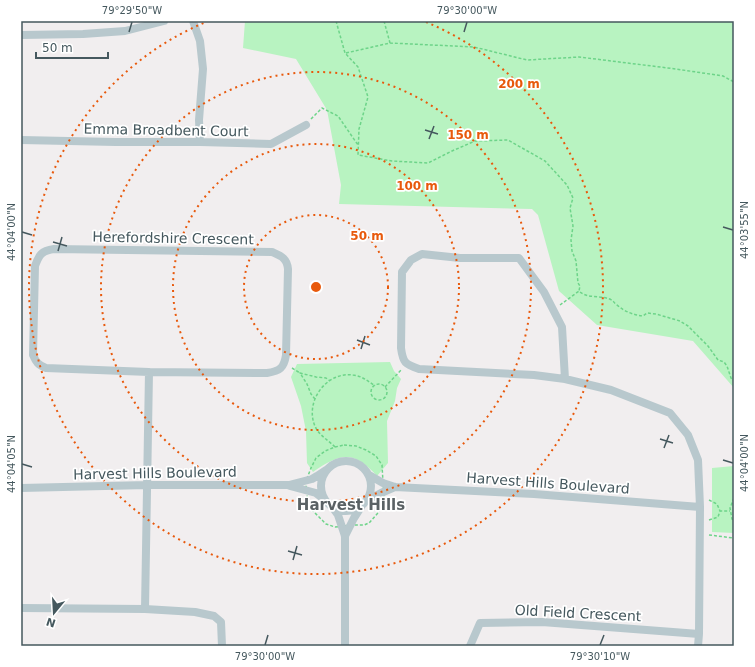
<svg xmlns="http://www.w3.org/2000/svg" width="755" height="667" viewBox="0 0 755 667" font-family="'DejaVu Sans',sans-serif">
	<rect width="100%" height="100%" fill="#f1eeef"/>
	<path fill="#b8f3c1" d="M245 21H734V388L693 341 597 325 559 291 538 215 532 209 339 204 341 185 327 110 296 59 243 48Z
		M390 362 394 371 401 379 397 388 395 401 387 421 388 463 377 476C353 450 341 453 313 472L307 463 306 431 301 406 291 377 297 364Z
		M734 466V533L712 532V468Z"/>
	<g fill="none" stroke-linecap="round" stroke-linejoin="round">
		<path stroke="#6dd489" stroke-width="1.5" stroke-dasharray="3 2" stroke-linecap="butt" d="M336 21 345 53 358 67 368 97 359 129 358 155 392 161 428 163 452 151 475 141 508 140 545 161 567 185 573 198 570 208 573 226 571 240 572 251 576 261 578 283 580 286 579 291C588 300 604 294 613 301 614 302 615 304 617 305 625 312 634 315 643 316L647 313 656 314 680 321 688 326 708 346 718 360 724 362 727 366 731 378 734 381
			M384 21 390 43
			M346 53 390 43 474 47 527 60 579 57 676 69 723 76 734 82
			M311 119 322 108 338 116 358 145
			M560 305 579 291
			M292 368 300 373
			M371 392a8 8 0 1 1 16 0a8 8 0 1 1-16 0Z
			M385 387 402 369
			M315 399 311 394 307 384 300 373 316 377 326 378 330 381
			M344 445 356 446 366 450 376 456 382 465 384 499 383 506 377 514 369 523 364 525H351L335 527 326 524 309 507 308 501 306 491V481L311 468 316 458 325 451 335 447Z
			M335 447C329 441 322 437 317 430 302 405 325 371 353 375 362 376 368 381 375 386
			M734 498 730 508 732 519 734 521
			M709 500 717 504 720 511
			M709 520 718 517 720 511H730
			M709 535 734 538"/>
		<path stroke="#b8c8cd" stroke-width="8" d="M193 21 200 41 203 69 199 120 200 142
			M21 35 83 34 125 31 164 21
			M21 140 116 142H200L271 144 306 125
			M565 379 562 327 544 292 519 258H460L422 254 411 260 402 272 401 348C403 363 405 364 419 369L534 375 565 379 611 390 670 413 688 435 698 460 700 507 699 634 698 646
			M321 486a25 25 0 1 1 50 0a25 25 0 1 1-50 0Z
			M369 475 383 483 395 487 534 494 700 507
			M290 486 316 493 325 500
			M21 488 147 485H289L312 479 317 476 326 470
			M368 500 381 493 395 487
			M333 508 338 515 345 536V646
			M345 536 354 518 361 507
			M21 608 145 609 195 612 214 616 221 622 222 646
			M145 609 149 372 267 373C280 371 284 368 286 355L288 269C287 258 281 256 272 252L54 249C41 251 39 255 35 266L33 355C36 362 38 365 46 368L149 372
			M470 646 480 623 542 622 699 634"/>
	</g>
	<path fill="none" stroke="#45585e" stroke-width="1.5" d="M129 32 132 22M464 32 467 22M425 130 438 134M429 139 434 126M723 227 733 230M22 232 32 235M53 242 67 246M58 251 62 237M357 340 370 345M361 349 365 336M660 439 673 443M664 448 669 435M723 460 733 463M22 464 32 467M288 551 302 555M293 560 297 546M265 645 268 635M600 645 604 635"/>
	<g fill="none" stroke="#e8590c" stroke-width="2" stroke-dasharray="2 4">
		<circle cx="316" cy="287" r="72"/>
		<circle cx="316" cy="287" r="143"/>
		<circle cx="316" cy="287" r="215"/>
		<path d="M426 22A287 287 0 1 1 206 22"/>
	</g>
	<g text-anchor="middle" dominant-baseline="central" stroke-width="3.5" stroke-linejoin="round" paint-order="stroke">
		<g font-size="14" fill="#45585e" stroke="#fff">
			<text transform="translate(166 130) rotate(1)">Emma Broadbent Court</text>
			<text transform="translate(173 238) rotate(1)">Herefordshire Crescent</text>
			<text transform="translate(155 473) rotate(-1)">Harvest Hills Boulevard</text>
			<text transform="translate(548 483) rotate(4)">Harvest Hills Boulevard</text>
			<text transform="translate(578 613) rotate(3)">Old Field Crescent</text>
		</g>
		<g font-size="15" font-weight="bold" fill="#5a6164" stroke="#fff">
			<text x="351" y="505">Harvest Hills</text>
		</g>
	</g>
	<circle cx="316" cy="287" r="6" fill="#e8590c" stroke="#fff" stroke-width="2"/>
	<g font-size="12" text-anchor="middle" font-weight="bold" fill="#e8590c" stroke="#fff" stroke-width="3.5" stroke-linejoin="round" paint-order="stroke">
		<text x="519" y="88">200 m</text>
		<text x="468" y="139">150 m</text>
		<text x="417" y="190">100 m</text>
		<text x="367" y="240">50 m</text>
	</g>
	<rect width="755" height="667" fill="none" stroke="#ffffff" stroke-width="44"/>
	<g transform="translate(54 613) rotate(198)" stroke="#ffffff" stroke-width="3" paint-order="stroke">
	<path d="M0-3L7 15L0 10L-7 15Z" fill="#45585e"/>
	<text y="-6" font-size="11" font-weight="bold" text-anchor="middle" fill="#45585e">N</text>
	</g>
	<path d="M36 52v6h72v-6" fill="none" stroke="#45585e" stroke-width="2"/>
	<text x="42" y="52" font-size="12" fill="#45585e" stroke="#ffffff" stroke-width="3" paint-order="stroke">50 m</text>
	<rect x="22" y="22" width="711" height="623" fill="none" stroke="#45585e" stroke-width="1.5"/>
	<g font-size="10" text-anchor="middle" fill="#45585e">
		<text x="132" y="14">79°29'50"W</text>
		<text x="467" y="14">79°30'00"W</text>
		<text transform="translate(744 230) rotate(-90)" y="4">44°03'55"N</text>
		<text transform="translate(11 232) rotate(-90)" y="4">44°04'00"N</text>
		<text transform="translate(744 463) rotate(-90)" y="4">44°04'00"N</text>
		<text transform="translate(11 464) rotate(-90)" y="4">44°04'05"N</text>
		<text x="265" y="660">79°30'00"W</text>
		<text x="600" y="660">79°30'10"W</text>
	</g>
</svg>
